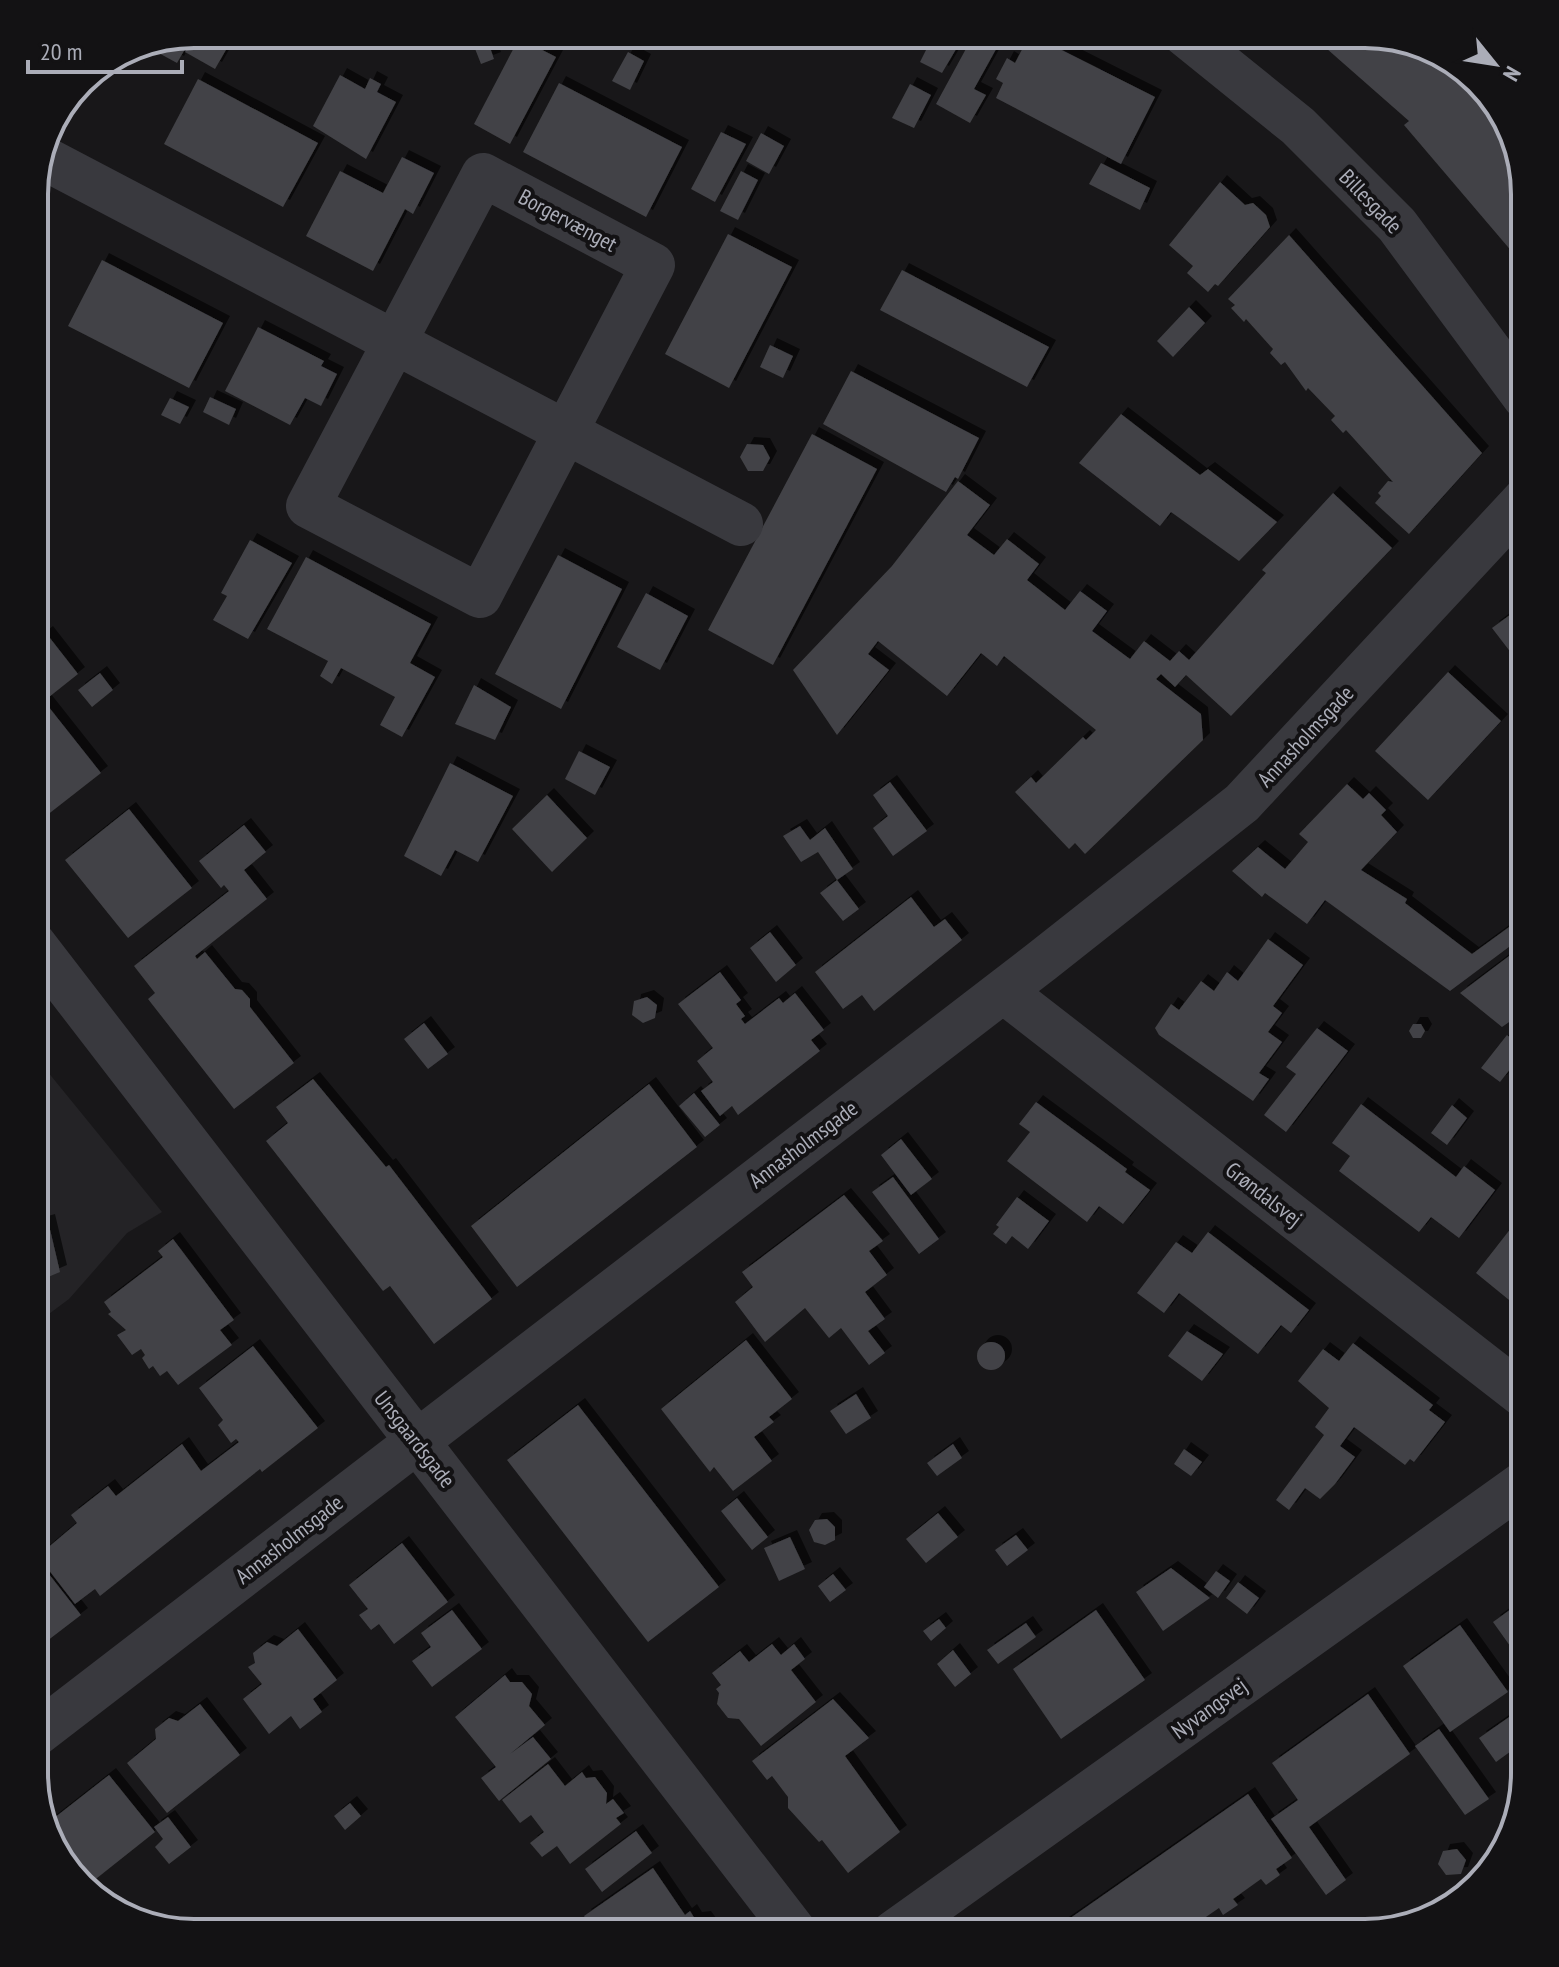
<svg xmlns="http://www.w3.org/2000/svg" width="1559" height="1967" viewBox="0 0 1559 1967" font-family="'PT Sans Narrow',sans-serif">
	<defs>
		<filter id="shadow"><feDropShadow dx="7" dy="-7" stdDeviation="0" flood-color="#0009"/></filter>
	</defs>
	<rect width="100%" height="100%" fill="#181719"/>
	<path fill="#242326" d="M34 1055 162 1212 127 1233 69 1299 34 1325Z"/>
	<path fill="#424246" filter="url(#shadow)" d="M196 34H235L215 69 185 52Z
		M909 34H965L942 73 920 62 929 44Z
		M974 34H986L1000 42 974 89 986 95 970 123 936 104Z
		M1030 34 1155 97 1121 164 996 98 1003 83 996 79 1007 58 1015 63Z
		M1310 34H1375L1444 55 1486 94 1499 109 1525 194V267L1404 125 1409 121Z
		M486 36 494 59 481 64 472 41Z
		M180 37 189 42 177 63 155 51 161 41Z
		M519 38 556 57 510 144 474 124Z
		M628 52 644 61 630 90 612 81Z
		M340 75 365 89 370 78 381 84 377 92 396 102 366 159 313 126Z
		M198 79 318 143 283 207 164 144Z
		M559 83 682 147 646 217 523 152Z
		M910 84 931 95 914 128 892 118Z
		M721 132 746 144 715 202 691 189Z
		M761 133 784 146 769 174 746 161Z
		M402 157 434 173 413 214 405 209 373 271 306 236 340 171 383 193Z
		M1101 163 1150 188 1140 210 1089 184Z
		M741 171 758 180 738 220 720 211Z
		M1220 182 1245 205 1253 203 1266 215 1270 227 1218 286 1215 284 1208 292 1187 273 1193 266 1169 245Z
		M728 234 792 267 729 388 665 354Z
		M1289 235 1482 453 1409 534 1375 503 1381 496 1378 493 1388 481 1393 482 1346 430 1343 433 1331 420 1335 416 1308 388 1306 391 1285 362 1281 365 1270 353 1273 349 1246 319 1244 322 1231 308 1235 305 1228 299Z
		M102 260 223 323 189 388 68 326Z
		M902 270 1049 347 1027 387 880 310Z
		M1189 307 1205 323 1173 357 1157 341Z
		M258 327 324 361 321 366 337 374 321 406 305 398 290 425 225 391Z
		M770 345 793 356 783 378 760 367Z
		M851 371 979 438 958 479 955 477 946 492 823 424Z
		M210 397 236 409 229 425 203 412Z
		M170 398 189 407 180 424 161 415Z
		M1121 414 1200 475 1208 469 1277 522 1239 561 1171 512 1160 526 1079 463Z
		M812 434 877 469 773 665 708 630Z
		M747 444 763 445 770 458 763 471H748L740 457Z
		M958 481 990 505 967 535 994 555 1007 539 1039 564 1027 580 1065 610 1080 591 1107 611 1092 631 1130 659 1144 641 1170 661 1179 651 1189 660 1266 573 1262 570 1333 493 1392 548 1231 716 1186 675 1175 687 1161 674 1156 679 1201 714 1203 740 1085 854 1075 843 1069 849 1015 792 1031 777 1036 783 1083 737 1086 740 1096 730 1004 656 997 666 981 653 947 696 878 641 868 654 889 670 837 735 793 670 892 566Z
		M250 540 292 563 248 639 213 620 227 596 221 593Z
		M558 555 622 589 561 709 495 674Z
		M306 557 431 624 410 663 435 677 402 737 380 725 395 697 341 668 332 684 320 676 328 661 267 629Z
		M646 593 688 616 660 670 617 647Z
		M1525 604V671L1492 628Z
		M46 633 78 674 44 701 101 773 37 823 34 819V642Z
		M1448 672 1501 721 1428 800 1375 751Z
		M100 673 113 690 92 707 78 690Z
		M474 685 511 707 495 740 455 724Z
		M579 751 610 767 595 795 565 779Z
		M450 763 513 796 478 862 455 850 441 876 404 856Z
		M890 782 927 831 893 856 873 828 888 816 873 795Z
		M1347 784 1363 799 1369 793 1386 810 1381 815 1397 832 1361 870 1407 899 1405 903 1472 954 1516 922 1525 935 1450 991 1325 900 1307 924 1265 893 1262 897 1232 871 1258 847 1285 869 1308 842 1299 834Z
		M547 795 587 838 552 872 512 829Z
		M129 809 192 888 128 938 65 860Z
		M244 825 266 852 244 870 267 899 195 956 197 959 205 952 235 989 242 990 250 999V1007L294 1063 234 1109 148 999 155 993 134 966 229 891 224 885 221 888 199 861Z
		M800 826 810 840 825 828 853 869 837 880 818 852 801 862 783 836Z
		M837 880 859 909 843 921 820 893Z
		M911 897 934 927 945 919 962 940 874 1011 862 995 843 1009 815 972Z
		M770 932 796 965 776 982 750 948Z
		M1268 939 1303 965 1273 1006 1282 1013 1268 1032 1282 1042 1259 1073 1269 1079 1253 1101 1159 1035 1155 1028 1171 1004 1179 1010 1201 981 1214 991 1227 972 1238 981Z
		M1525 944V1011L1502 1027 1460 993Z
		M720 972 741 1000 736 1004 745 1016 741 1019 745 1024 779 998 783 1003 795 993 824 1030 811 1040 820 1051 738 1115 732 1106 720 1116 701 1091 713 1082 697 1061 713 1048 678 1004Z
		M647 997 657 1005 655 1018 643 1023 632 1015 634 1001Z
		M424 1023 448 1054 428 1069 404 1039Z
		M1413 1024H1421L1425 1031 1421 1038H1413L1409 1031Z
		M1317 1028 1348 1051 1286 1132 1264 1115 1296 1074 1286 1067Z
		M1507 1035 1525 1050 1500 1082 1481 1068Z
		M313 1079 386 1167 389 1165 492 1299 434 1344 390 1286 383 1291 266 1141 288 1123 276 1107Z
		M649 1084 697 1147 517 1287 471 1226Z
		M694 1093 720 1125 705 1137 679 1106Z
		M1036 1102 1127 1169 1125 1172 1150 1190 1123 1224 1099 1206 1087 1222 1007 1161 1030 1132 1019 1124Z
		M1361 1104 1456 1177 1464 1166 1495 1190 1459 1238 1431 1217 1419 1232 1339 1171 1350 1156 1332 1143Z
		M1452 1105 1467 1118 1447 1145 1431 1133Z
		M901 1139 932 1179 911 1195 881 1155Z
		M893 1177 939 1239 919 1254 872 1192Z
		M844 1195 883 1241 869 1251 887 1275 865 1292 885 1319 868 1331 885 1353 869 1365 841 1328 829 1338 805 1308 765 1342 735 1302 753 1287 742 1272Z
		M1017 1197 1049 1221 1028 1249 1012 1236 1006 1244 993 1234 999 1227 996 1225Z
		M48 1221 60 1272 34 1283V1225Z
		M1515 1223 1525 1231V1313L1476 1273Z
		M1208 1232 1309 1310 1291 1333 1281 1325 1258 1354 1179 1293 1164 1313 1137 1293 1176 1242 1192 1253Z
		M173 1239 234 1320 220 1330 232 1345 178 1385 167 1371 160 1376 153 1366 149 1369 142 1358 145 1355 141 1349 132 1355 117 1335 126 1330 108 1314 111 1312 104 1302 163 1257 158 1251Z
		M1187 1331 1223 1354 1202 1381 1168 1356Z
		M746 1340 792 1399 769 1417 774 1422 754 1437 772 1461 733 1491 714 1467 710 1472 661 1409Z
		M977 1356a14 14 0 1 1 28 0a14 14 0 1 1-28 0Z
		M1353 1343 1433 1405 1429 1410 1445 1422 1414 1462 1410 1459 1405 1465 1354 1427 1340 1446 1355 1457 1335 1484 1320 1499 1305 1488 1289 1510 1276 1500 1324 1435 1315 1427 1329 1408 1298 1381 1323 1349 1339 1361Z
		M253 1346 318 1428 262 1472 260 1469 100 1596 95 1589 75 1604 38 1556 77 1523 71 1515 108 1486 116 1496 182 1444 201 1471 239 1442 236 1439 231 1443 218 1425 223 1420 199 1388Z
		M856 1394 871 1418 846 1434 830 1411Z
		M578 1405 719 1587 648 1642 507 1460Z
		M953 1444 962 1458 937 1476 927 1463Z
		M1184 1449 1202 1462 1191 1476 1174 1464Z
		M737 1498 768 1537 752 1550 721 1511Z
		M938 1513 958 1537 926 1563 906 1539Z
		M827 1519 835 1527V1540L825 1545 814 1542 809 1530 815 1520Z
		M1016 1535 1028 1550 1007 1566 995 1550Z
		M790 1537 805 1569 779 1581 764 1548Z
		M402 1543 448 1602 394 1644 379 1624 371 1630 359 1615 368 1609 349 1585Z
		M34 1555 81 1615 34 1651Z
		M1171 1568 1210 1598 1163 1631 1136 1592Z
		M1216 1571 1230 1581 1218 1598 1204 1587Z
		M833 1574 846 1590 830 1602 818 1586Z
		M1238 1582 1259 1598 1247 1614 1226 1598Z
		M1518 1604 1525 1613V1667L1493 1622Z
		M452 1610 482 1649 432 1687 412 1661 431 1647 421 1633Z
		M1096 1610 1145 1680 1061 1739 1013 1669Z
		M939 1619 946 1628 931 1641 923 1631Z
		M1026 1623 1036 1637 998 1664 987 1650Z
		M1460 1625 1508 1692 1450 1732 1403 1666Z
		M298 1629 337 1680 313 1699 322 1712 300 1729 291 1716 269 1734 243 1699 262 1684 248 1667 255 1663 253 1653 267 1642 277 1646Z
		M772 1644 781 1655 794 1644 805 1659 791 1670 816 1702 761 1746 739 1719 728 1718 717 1704 719 1693 716 1689 721 1685 712 1673 740 1651 749 1662Z
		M953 1650 971 1674 955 1687 937 1664Z
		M505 1675 510 1682H522L532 1694 529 1706 545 1725 510 1754 533 1737 551 1759 499 1801 481 1778 496 1767 455 1717Z
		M1368 1694 1410 1754 1309 1827 1346 1880 1326 1895 1271 1819 1298 1800 1272 1763Z
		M833 1699 869 1738 845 1756 900 1832 848 1873 822 1840 819 1842 788 1808V1797L772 1776 767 1780 752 1761Z
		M200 1704 240 1755 167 1813 127 1763 156 1739 155 1729 169 1718 178 1721Z
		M1525 1706V1741L1496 1762 1479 1738Z
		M1439 1729 1489 1799 1465 1815 1415 1746Z
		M548 1764 565 1786 582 1772 586 1778 595 1777 607 1793 606 1804 613 1799 624 1813 616 1818 621 1824 570 1864 557 1846 542 1857 530 1843 544 1832 531 1815 520 1823 502 1800Z
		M109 1775 155 1832 87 1886 61 1862 49 1822Z
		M1248 1794 1292 1858 1276 1869 1280 1875 1266 1885 1261 1879 1233 1899 1238 1905 1223 1915 1219 1908 1190 1928 1194 1933H1049Z
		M350 1803 361 1816 345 1830 334 1816Z
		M168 1817 191 1847 169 1864 155 1847 163 1839 154 1827Z
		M636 1831 652 1853 602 1892 585 1869Z
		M1457 1849 1466 1860 1461 1874 1446 1875 1438 1864 1443 1851Z
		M653 1868 685 1915 690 1911 695 1919 704 1918 712 1929 711 1933H596L584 1916Z"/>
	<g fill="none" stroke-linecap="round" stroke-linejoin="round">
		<path stroke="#39393e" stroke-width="44" d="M1184 34 1298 126 1397 225 1525 398
			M42 157 741 524
			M483 175 653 265 480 596 308 506Z
			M34 944 796 1933
			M1003 991 1525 1397
			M34 1736 1042 961 1242 803 1525 499
			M893 1933 1525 1482"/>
	</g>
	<g text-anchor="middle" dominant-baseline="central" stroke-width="8" stroke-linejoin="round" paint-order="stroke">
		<g font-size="22" fill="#abadb8" stroke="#131214">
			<text transform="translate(1371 201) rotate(46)">Billesgade</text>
			<text transform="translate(568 220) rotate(28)">Borgervænget</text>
			<text transform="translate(1305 736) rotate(-47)">Annasholmsgade</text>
			<text transform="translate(803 1144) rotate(-37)">Annasholmsgade</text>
			<text transform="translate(1264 1194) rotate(38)">Grøndalsvej</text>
			<text transform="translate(415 1439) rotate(52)">Unsgaardsgade</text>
			<text transform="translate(289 1539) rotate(-38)">Annasholmsgade</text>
			<text transform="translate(1209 1708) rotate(-36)">Nyvangsvej</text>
		</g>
	</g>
	<path d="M0 0H1559V1967H0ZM194 48H1365A146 146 0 0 1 1511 194V1773A146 146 0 0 1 1365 1919H194A146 146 0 0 1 48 1773V194A146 146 0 0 1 194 48Z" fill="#131214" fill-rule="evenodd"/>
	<path fill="none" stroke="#abadb8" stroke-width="4" d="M194 48H1365A146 146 0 0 1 1511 194V1773A146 146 0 0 1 1365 1919H194A146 146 0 0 1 48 1773V194A146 146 0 0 1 194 48Z"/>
	<g transform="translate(1495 64) rotate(120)" stroke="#131214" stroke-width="6" paint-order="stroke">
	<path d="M0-6L14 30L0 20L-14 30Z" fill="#abadb8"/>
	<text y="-12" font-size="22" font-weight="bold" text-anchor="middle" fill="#abadb8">N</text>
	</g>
	<path d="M28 60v12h154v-12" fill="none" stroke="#abadb8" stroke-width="4"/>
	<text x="40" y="60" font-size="24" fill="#abadb8" stroke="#131214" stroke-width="6" paint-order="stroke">20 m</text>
</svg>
